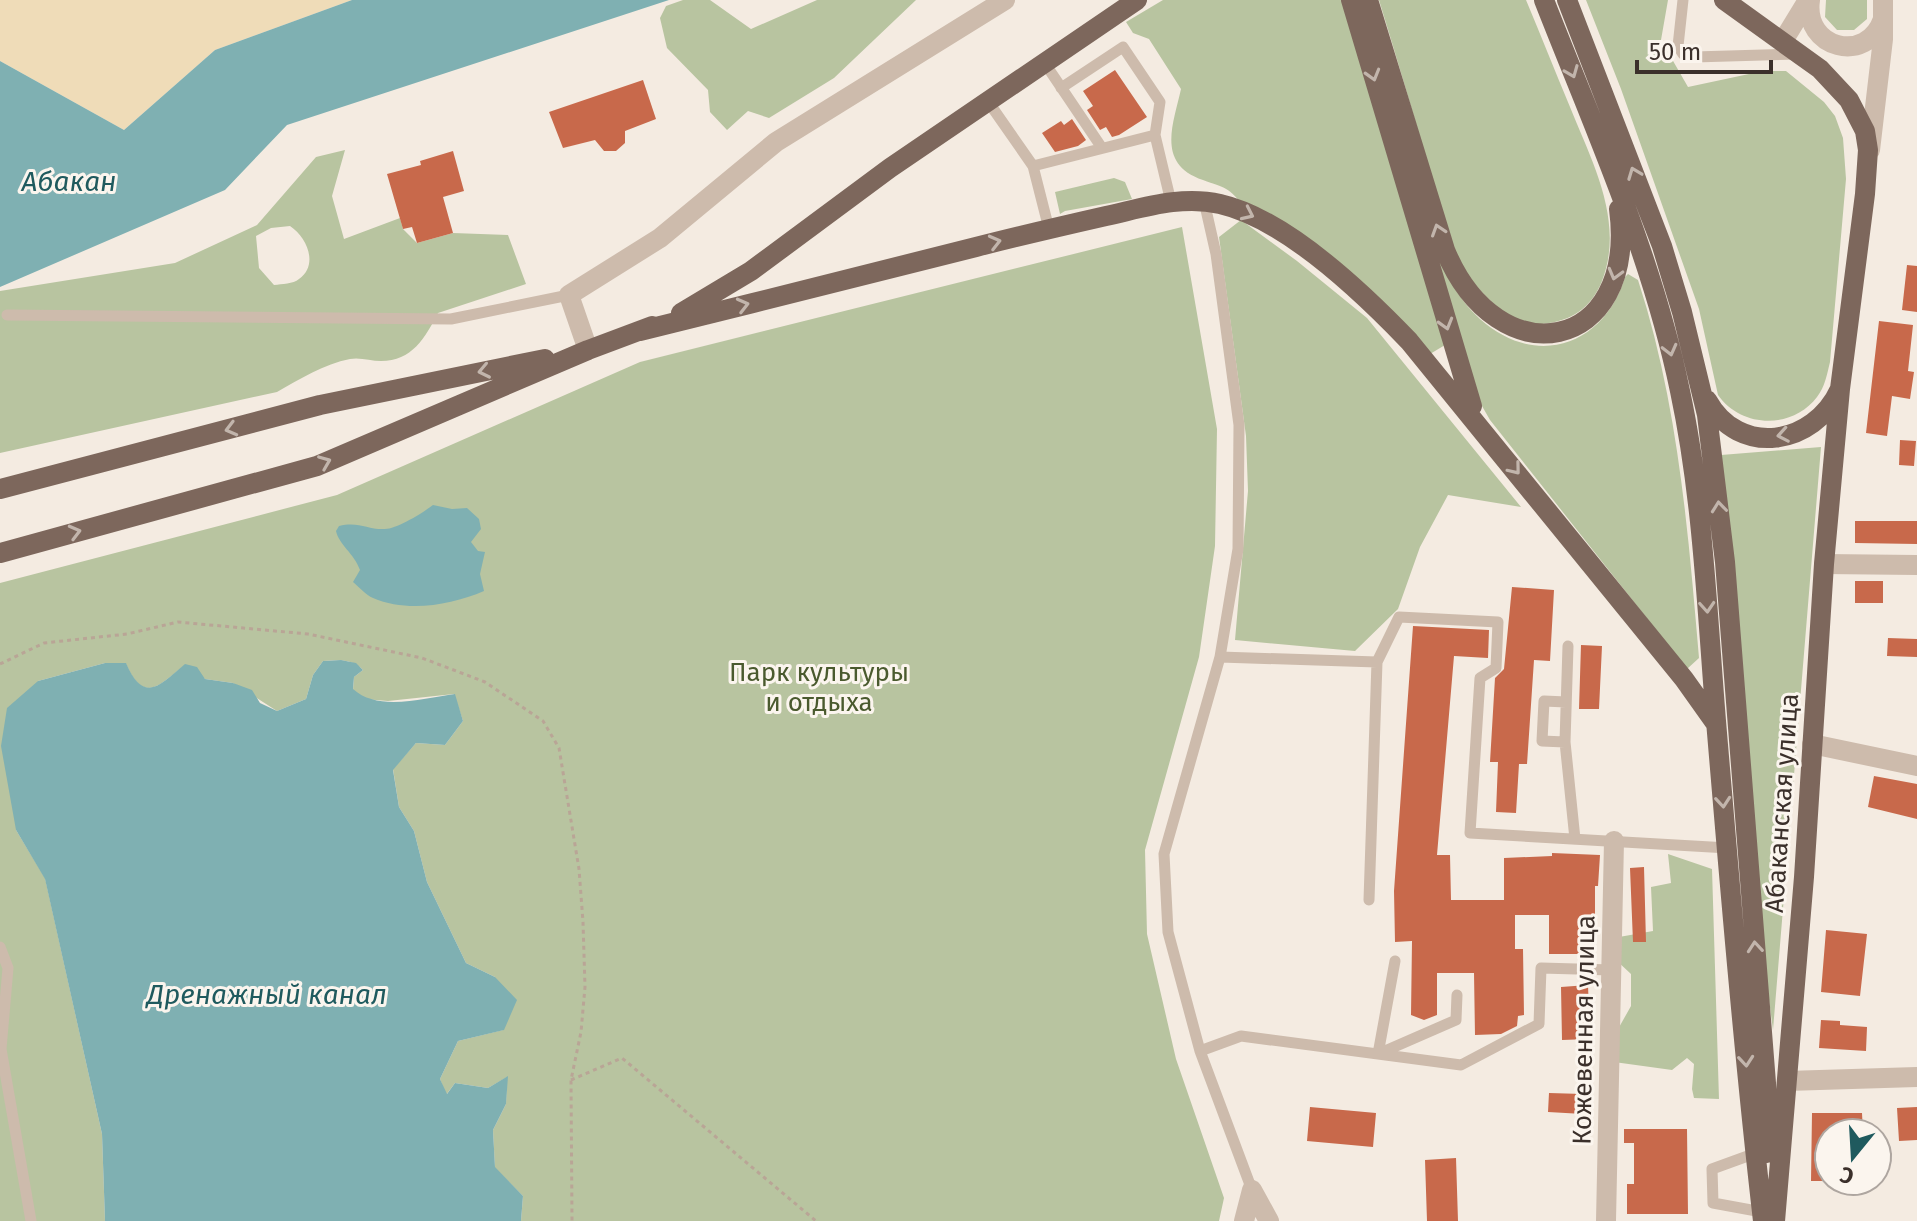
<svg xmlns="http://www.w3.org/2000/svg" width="1917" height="1221" viewBox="0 0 1917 1221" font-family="'Fira Sans',sans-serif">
	<rect width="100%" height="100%" fill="#f4ebe1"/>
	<path fill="#b8c4a0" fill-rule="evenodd" d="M683 0H710L751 29 817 0H916L834 78 769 118 748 111 727 130 710 112 708 90 667 48 660 18 666 6Z
		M1163 0H1342L1445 345 1430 354 1244 207C1229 187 1225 188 1203 180 1156 164 1173 125 1181 89L1149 39 1133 33 1126 22Z
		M1379 0H1526C1541 36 1555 71 1570 107 1592 162 1625 221 1602 281 1591 308 1572 321 1542 324 1511 328 1477 290 1462 267 1446 241 1440 204 1431 175 1414 117 1397 58 1379 0Z
		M1586 0H1668L1661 40 1688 87 1763 71H1786L1824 102 1835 116 1843 138 1846 179 1830 362C1827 374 1825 387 1817 397 1792 430 1741 428 1718 395L1699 309 1621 89Z
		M1826 0H1867V19L1854 30H1837L1825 17Z
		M345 150 332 196 344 239 400 218 403 229 417 243 453 233 508 235 526 284 438 313C425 338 412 361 381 361 371 361 360 357 350 359 324 364 300 379 277 392L0 453V291L175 263 257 225 316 157ZM290 226C307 237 319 265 299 279 293 284 282 284 274 285L259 268 256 236 271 228Z
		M1114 178 1125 182 1132 199 1065 211 1060 214 1055 192Z
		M1241 220 1297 261 1367 318 1521 507 1448 495 1420 547 1398 609 1355 651 1235 640 1248 491 1246 436 1219 237Z
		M1182 227 1217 429 1215 546 1199 657 1145 850 1147 934 1176 1059 1224 1198 1219 1221H521L523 1196 495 1168 493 1130 506 1104 507 1077 488 1088 455 1083 446 1095 440 1079 458 1041 503 1030 495 977 466 963 427 882 414 831 399 807 393 769 416 743 445 745 463 721 454 694 388 701 364 699 353 690 354 677 363 670C352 658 338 660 323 661L313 675 306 699 277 711 233 683 205 679 185 665C159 685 144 705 126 664L105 663 38 681 16 830 45 878 102 1134 105 1221H0V583L337 495 640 362Z
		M1441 263C1452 284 1462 303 1480 319 1536 369 1604 346 1625 277L1628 274 1638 280C1678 403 1688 530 1699 658L1687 669 1490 420 1482 406 1434 265Z
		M1821 447 1773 1030 1758 915 1721 455Z
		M1668 854 1712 869 1719 1099 1694 1098 1692 1089 1694 1064 1687 1058 1672 1070 1614 1062 1613 1038 1631 1006V974L1616 960 1619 937 1653 931 1651 887 1671 883Z"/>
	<path fill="#efdcb8" d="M0 0H352L215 50 124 130 0 61Z"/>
	<path fill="#7fb0b2" d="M352 0H669L287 125 225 190 0 287V61L124 130 215 50Z
		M433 505 452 509 467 508 479 519 481 529 471 542 478 551 485 552 480 574 484 591C451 605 408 613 373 598 366 595 359 587 353 582L360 570C354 553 339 545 336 531L339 526C359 521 368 530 385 529 397 529 424 512 433 505Z
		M341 660 356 663 363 670 354 677 353 689C378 712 424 698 455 694L463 721 445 745 416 743 393 770 399 807 414 831 427 882 466 963 495 977 517 1000 504 1030 458 1041 440 1079 447 1094 455 1083 488 1088 508 1076 506 1104 493 1130 495 1167 523 1196 521 1221H105L102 1134 45 879 16 830 1 746 7 708 38 681 105 663H126C144 705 160 685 185 664L197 667 205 679 233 683 252 690 260 703 277 711 306 699 313 675 323 661Z"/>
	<path fill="#c8694b" d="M1115 70 1147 117 1119 135 1112 137 1106 127 1100 130 1087 110 1093 106 1083 91Z
		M643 80 656 119 625 131V143L616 151H604L595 140 563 148 549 112Z
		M1072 119 1086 140 1078 146 1055 152 1042 133 1061 121 1064 125Z
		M453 151 464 191 443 197 453 233 417 243 412 227 403 229 387 174 421 165 420 161Z
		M1907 265 1917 266V312L1902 310Z
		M1879 321 1913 325 1908 371 1914 372 1910 399 1892 396 1887 436 1866 433Z
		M1900 440 1916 441 1914 466 1899 465Z
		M1855 521H1917V544L1855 543Z
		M1855 581H1883V603H1855Z
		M1512 587 1554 590 1550 661 1534 660 1527 764H1519L1516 813 1496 812 1498 762H1490L1495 678 1504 669Z
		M1413 626 1489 630 1488 658 1454 656 1437 855H1450L1451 900H1504V858L1552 856V853L1600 855 1598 886H1595V954H1549V915H1515V949H1523L1524 1015 1518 1016 1517 1026 1501 1034 1475 1035 1474 973H1437V1015L1424 1020 1411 1015 1412 941 1395 942 1394 891Z
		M1888 638 1917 639V657L1887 656Z
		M1581 645 1602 646 1599 709H1579Z
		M1874 776 1917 784V819L1868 807Z
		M1644 867 1646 942H1633L1630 868Z
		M1826 930 1867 934 1860 996 1821 992Z
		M1588 985 1590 1039 1562 1040 1561 987Z
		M1821 1020 1840 1021V1025L1867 1027 1866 1051 1819 1048Z
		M1549 1093 1583 1094V1114L1548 1112Z
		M1310 1107 1376 1113 1373 1147 1307 1141Z
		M1917 1107V1140L1899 1141 1897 1108Z
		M1812 1113H1862L1863 1133H1829V1181H1811Z
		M1624 1129H1687L1688 1214H1627V1184H1634V1143H1624Z
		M1456 1158 1458 1221H1427L1425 1160Z"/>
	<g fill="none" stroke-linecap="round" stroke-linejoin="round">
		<path stroke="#b9a596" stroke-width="3" stroke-dasharray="4 4" stroke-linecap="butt" d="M0 664 44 643 127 634 178 622 308 634 422 658 485 682 543 721 559 748 579 869 583 922 585 987 581 1032 571 1080 572 1221
			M571 1080 622 1058 816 1221"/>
		<path stroke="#cdbbac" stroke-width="11" d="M1683 0 1678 46 1683 54 1694 57 1798 54
			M1044 62 1102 148
			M1061 88 1123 47 1160 102 1155 135
			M987 100 1033 166
			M1204 201 1216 254 1239 425 1238 549 1220 657 1164 854 1168 932 1200 1051 1252 1190
			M1049 229 1033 166 1155 135 1171 202
			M7 315 451 319 569 295
			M1568 646 1565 742 1575 839
			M1220 657 1377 662 1369 900
			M1377 662 1399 617 1498 622 1496 668 1480 678 1470 833 1728 848
			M1565 742 1542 741 1544 701 1566 702
			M0 947 8 968 1 1049 31 1221
			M1395 961 1378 1054 1456 1020 1457 995
			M1200 1051 1241 1036 1461 1065 1539 1024 1541 968 1612 970
			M1756 1153 1712 1169 1713 1203 1762 1212"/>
		<path stroke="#cdbbac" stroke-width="20" d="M1810 0C1803 49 1867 65 1883 19
			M1783 41 1808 0
			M1870 150 1883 39V0
			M588 350 569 295 660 238 776 142 1005 0
			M1824 564 1917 565
			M1812 744 1917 766
			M1787 1081 1917 1077
			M1252 1190 1269 1221
			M1244 1221 1252 1190
			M1606 1221 1614 841"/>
		<path stroke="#7d675c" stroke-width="20" d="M1351 0 1472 406
			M1368 0 1445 250C1498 379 1638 353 1619 209
			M1544 0C1594 128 1652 255 1680 391 1703 499 1707 611 1716 721 1730 888 1744 1055 1763 1221
			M1567 0 1662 246 1682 312 1707 415 1725 562 1766 1083 1767 1153
			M681 313 751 271 890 168 1137 0
			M640 331C752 303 864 276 976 247 1019 236 1062 226 1106 216 1143 208 1181 195 1220 204 1286 219 1363 293 1409 341L1684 679 1716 724
			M1707 400C1739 458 1814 446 1840 389L1865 194 1868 150 1865 131 1849 100 1820 69 1724 0
			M0 489 320 405 545 359
			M0 553 317 466 588 350 652 326
			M1775 1221 1804 877 1824 564 1840 389"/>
	</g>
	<defs><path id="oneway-chevron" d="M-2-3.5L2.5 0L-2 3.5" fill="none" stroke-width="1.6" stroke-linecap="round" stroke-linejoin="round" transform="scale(2)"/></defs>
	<g stroke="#c2b5ac">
		<use href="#oneway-chevron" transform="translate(1572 72) rotate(68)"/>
		<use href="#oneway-chevron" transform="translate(1373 75) rotate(74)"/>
		<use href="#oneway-chevron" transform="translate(1634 173) rotate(-111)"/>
		<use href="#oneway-chevron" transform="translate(1248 214) rotate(25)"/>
		<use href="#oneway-chevron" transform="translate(1438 230) rotate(-108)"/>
		<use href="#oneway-chevron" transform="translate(995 242) rotate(-14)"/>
		<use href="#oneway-chevron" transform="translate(1615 274) rotate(105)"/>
		<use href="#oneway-chevron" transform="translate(743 305) rotate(-14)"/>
		<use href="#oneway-chevron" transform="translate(1446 324) rotate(74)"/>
		<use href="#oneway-chevron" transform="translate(1670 350) rotate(76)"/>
		<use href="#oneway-chevron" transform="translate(484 371) rotate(168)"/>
		<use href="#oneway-chevron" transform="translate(231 429) rotate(165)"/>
		<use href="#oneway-chevron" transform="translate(1783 435) rotate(170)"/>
		<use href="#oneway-chevron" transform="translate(325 462) rotate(-22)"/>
		<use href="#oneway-chevron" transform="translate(1515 469) rotate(51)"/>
		<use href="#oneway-chevron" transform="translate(1719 507) rotate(-96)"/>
		<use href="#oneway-chevron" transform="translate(75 532) rotate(-15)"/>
		<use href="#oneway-chevron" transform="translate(1707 607) rotate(86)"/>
		<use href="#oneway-chevron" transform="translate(1723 802) rotate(85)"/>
		<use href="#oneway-chevron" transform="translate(1755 947) rotate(-95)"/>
		<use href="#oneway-chevron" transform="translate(1746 1061) rotate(85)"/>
	</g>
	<g text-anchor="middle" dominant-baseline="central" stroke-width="6" stroke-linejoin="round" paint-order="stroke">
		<g font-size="26" fill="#4a5a2e" stroke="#fbf5ee">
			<text x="819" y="672">Парк культуры<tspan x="819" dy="30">и отдыха</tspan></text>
		</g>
		<g font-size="26" fill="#3b302b" stroke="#fbf5ee">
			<text transform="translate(1782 803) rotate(-86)">Абаканская улица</text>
			<text transform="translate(1584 1030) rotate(-89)">Кожевенная улица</text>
		</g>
		<g font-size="28" font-style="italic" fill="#1f5a5e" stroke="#fbf5ee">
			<text x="69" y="181">Абакан</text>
			<text x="267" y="994">Дренажный канал</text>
		</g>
	</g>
	<g transform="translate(1853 1157) rotate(198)"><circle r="38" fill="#fbf5ee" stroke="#aea6a0" stroke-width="2"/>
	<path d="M0-6L14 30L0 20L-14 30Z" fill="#1f5a5e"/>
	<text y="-12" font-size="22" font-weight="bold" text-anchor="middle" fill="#3b302b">С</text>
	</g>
	<path d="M1637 60v12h134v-12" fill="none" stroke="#3b302b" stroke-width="4"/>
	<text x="1649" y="60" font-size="24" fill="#3b302b" stroke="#fbf5ee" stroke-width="6" paint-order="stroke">50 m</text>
</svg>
